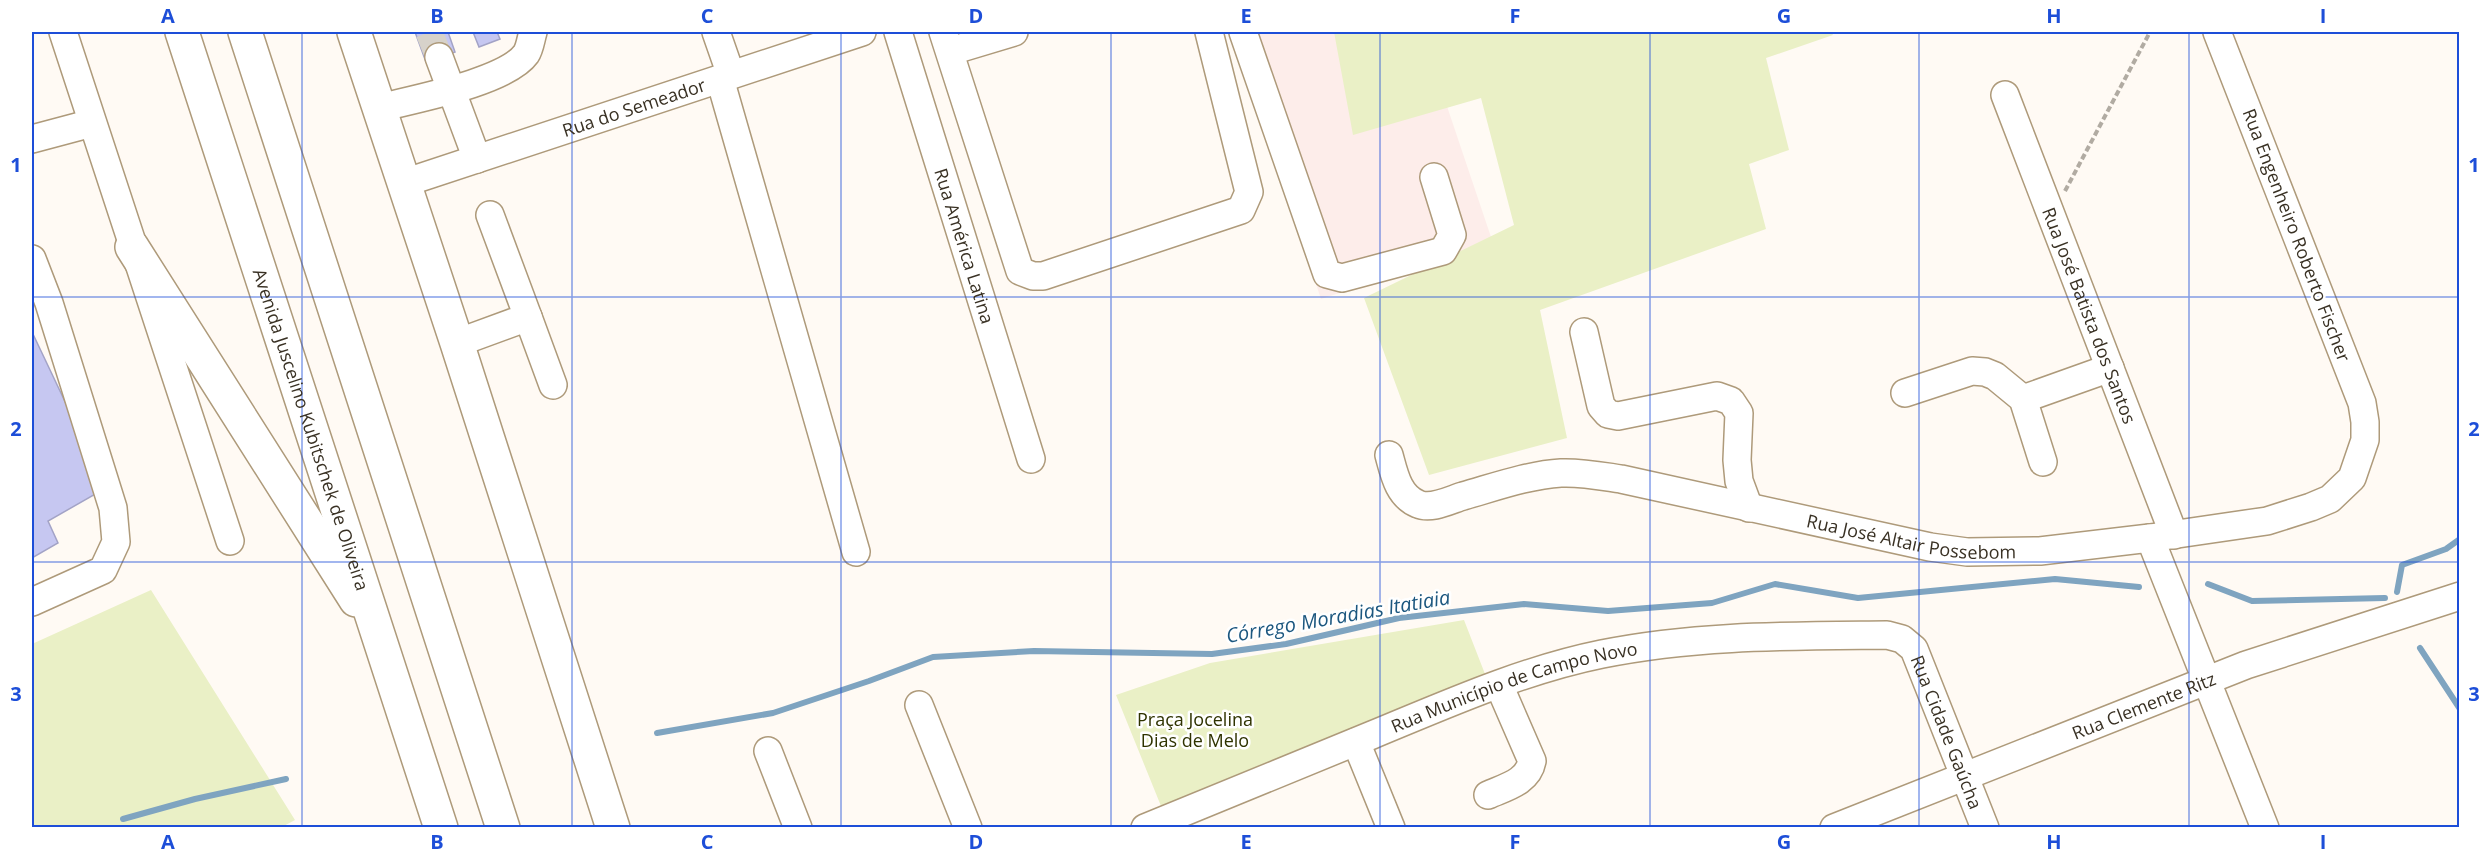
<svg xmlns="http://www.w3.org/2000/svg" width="2491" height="859" viewBox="0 0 2491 859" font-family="'Open Sans',sans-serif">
	<rect width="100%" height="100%" fill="#fffaf4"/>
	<path fill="#fdedea" d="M1232 32H1422L1493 243 1321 299Z"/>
	<path fill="#eaf0c6" d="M1334 32H1831L1833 35 1766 58 1789 150 1749 164 1766 229 1540 310 1567 438 1429 475 1364 298 1514 225 1481 98 1353 135Z
		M151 590 295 820 280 828 32 827V644Z
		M1464 620 1485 674 1161 806 1116 695 1210 663Z"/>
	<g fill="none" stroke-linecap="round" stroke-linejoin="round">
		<path stroke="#7fa4c0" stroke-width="6" d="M2208 584 2252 601 2385 598
			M2397 592 2402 565 2446 549 2460 539
			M2420 648 2460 709
			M657 733 773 713 869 681 933 657 1034 651 1212 654 1286 644 1399 618 1524 604 1608 611 1712 603 1775 584 1858 598 2055 579 2139 587
			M123 819 195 799 286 779"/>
	</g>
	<path fill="#c6c7f1" stroke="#a3a3c6" stroke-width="1.5" d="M415 32H448L455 52 426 62Z
		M473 32H497L500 39 479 47Z
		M32 332 106 488 48 521 58 543 32 558Z"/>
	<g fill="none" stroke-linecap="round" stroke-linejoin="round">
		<path stroke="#d7d2ca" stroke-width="27" stroke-dasharray="27 14" stroke-linecap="butt" d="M429 32 439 57"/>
		<g stroke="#ae9a7a" stroke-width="30">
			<g id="minor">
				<path d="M63 32 230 541"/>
				<path d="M716 32 731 75"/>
				<path id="s1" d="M898 32 1031 459"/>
				<path d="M943 32 1020 271 1033 276H1043L1241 210 1249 192 1209 32"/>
				<path d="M1243 32 1327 274 1342 278 1443 251 1452 235 1434 177"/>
				<path d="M951 51 1014 32"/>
				<path d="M439 57 477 159"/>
				<path d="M720 79 856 552"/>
				<path id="s2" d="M2005 95 2174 535"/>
				<path d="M379 108C414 99 506 82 526 54 530 48 531 38 533 32"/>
				<path d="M32 139 92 123"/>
				<path id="s3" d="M404 183 862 32"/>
				<path d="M32 259 49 303 113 508 116 542 103 570 32 602"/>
				<path d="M528 317 553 385"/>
				<path d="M1584 332 1601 406 1608 414 1618 416 1717 396 1731 401 1739 413 1737 460 1739 481 1749 508"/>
				<path d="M457 343 528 317 490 215"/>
				<path d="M1905 393 1972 371 1985 372 1995 376 2023 399 2043 462"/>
				<path d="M2023 399 2110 368"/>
				<path id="s4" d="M1389 455C1394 473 1398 496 1418 504 1431 510 1450 500 1463 496 1495 487 1528 475 1561 473 1581 472 1601 476 1621 479L1930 547 1967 552 2040 551 2150 538 2267 521 2311 507 2330 499 2352 478 2365 440V422L2362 403 2217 32"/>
				<path d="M2150 538 2265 828"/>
				<path d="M919 705 968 828"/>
				<path d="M1356 742 1391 828"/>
				<path d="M768 751 798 828"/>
				<path d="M1488 795C1506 787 1528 782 1532 761L1499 685"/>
				<path id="s5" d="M1145 828C1221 797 1297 766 1372 735 1447 704 1523 670 1602 654 1696 635 1792 636 1887 635L1902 639 1914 649 1985 828"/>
				<path id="s6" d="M1834 828 2246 665 2460 596"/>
			</g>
		</g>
		<g stroke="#ae9a7a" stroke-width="36">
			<path id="major" d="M354 32 457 343 613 828"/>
		</g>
		<g stroke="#ae9a7a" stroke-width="36">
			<g id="highway">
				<path id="s7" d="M182 32 441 828"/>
				<path d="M245 32 503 828"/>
				<path d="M132 247 356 600"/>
			</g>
		</g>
		<path stroke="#b1aba2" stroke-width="4" stroke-dasharray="6 3" stroke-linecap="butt" d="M2065 191 2150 32"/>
		<use href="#minor" stroke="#fff" stroke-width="27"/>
		<use href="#major" stroke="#fff" stroke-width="33"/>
		<use href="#highway" stroke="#fff" stroke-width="33"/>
	</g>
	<path fill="none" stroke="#1d4ed8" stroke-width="1.5" stroke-opacity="0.55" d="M302 32V828M572 32V828M841 32V828M1111 32V828M1380 32V828M1650 32V828M1919 32V828M2189 32V828M32 297H2460M32 562H2460"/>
	<g text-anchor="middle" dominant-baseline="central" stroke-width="5" stroke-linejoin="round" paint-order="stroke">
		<g font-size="18" fill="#393124" stroke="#fff">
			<text stroke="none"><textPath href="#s3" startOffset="242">Rua do Semeador</textPath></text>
			<text transform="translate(2297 235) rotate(69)">Rua Engenheiro Roberto Fischer</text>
			<text stroke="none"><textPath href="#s1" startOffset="224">Rua América Latina</textPath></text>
			<text stroke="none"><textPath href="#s2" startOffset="236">Rua José Batista dos Santos</textPath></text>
			<text stroke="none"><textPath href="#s7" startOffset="418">Avenida Juscelino Kubitschek de Oliveira</textPath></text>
			<text stroke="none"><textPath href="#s4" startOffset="564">Rua José Altair Possebom</textPath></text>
			<text stroke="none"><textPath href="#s5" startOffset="396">Rua Município de Campo Novo</textPath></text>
			<text stroke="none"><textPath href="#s6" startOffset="333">Rua Clemente Ritz</textPath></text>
			<text stroke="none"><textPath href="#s5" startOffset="896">Rua Cidade Gaúcha</textPath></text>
		</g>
		<g font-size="18" fill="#2f3300" stroke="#fff">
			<text x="1195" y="719">Praça Jocelina<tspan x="1195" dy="21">Dias de Melo</tspan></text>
		</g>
		<g font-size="20" font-style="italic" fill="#1c577f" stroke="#fff">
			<text transform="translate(1338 616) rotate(-10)">Córrego Moradias Itatiaia</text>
		</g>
	</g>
	<rect width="2491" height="859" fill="none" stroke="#ffffff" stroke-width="66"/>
	<rect x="33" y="33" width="2425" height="793" fill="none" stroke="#1d4ed8" stroke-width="2"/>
	<g font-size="20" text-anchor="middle" font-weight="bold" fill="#1d4ed8">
		<text x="168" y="23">A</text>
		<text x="437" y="23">B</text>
		<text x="707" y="23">C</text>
		<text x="976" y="23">D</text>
		<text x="1246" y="23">E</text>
		<text x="1515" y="23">F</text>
		<text x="1784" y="23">G</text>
		<text x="2054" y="23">H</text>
		<text x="2323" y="23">I</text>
		<text x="16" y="172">1</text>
		<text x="2474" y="172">1</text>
		<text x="16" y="436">2</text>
		<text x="2474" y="436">2</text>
		<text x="16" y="701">3</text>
		<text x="2474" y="701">3</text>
		<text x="168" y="849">A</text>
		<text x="437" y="849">B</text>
		<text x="707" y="849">C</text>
		<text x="976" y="849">D</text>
		<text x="1246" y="849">E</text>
		<text x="1515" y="849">F</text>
		<text x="1784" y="849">G</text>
		<text x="2054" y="849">H</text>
		<text x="2323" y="849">I</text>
	</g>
</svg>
